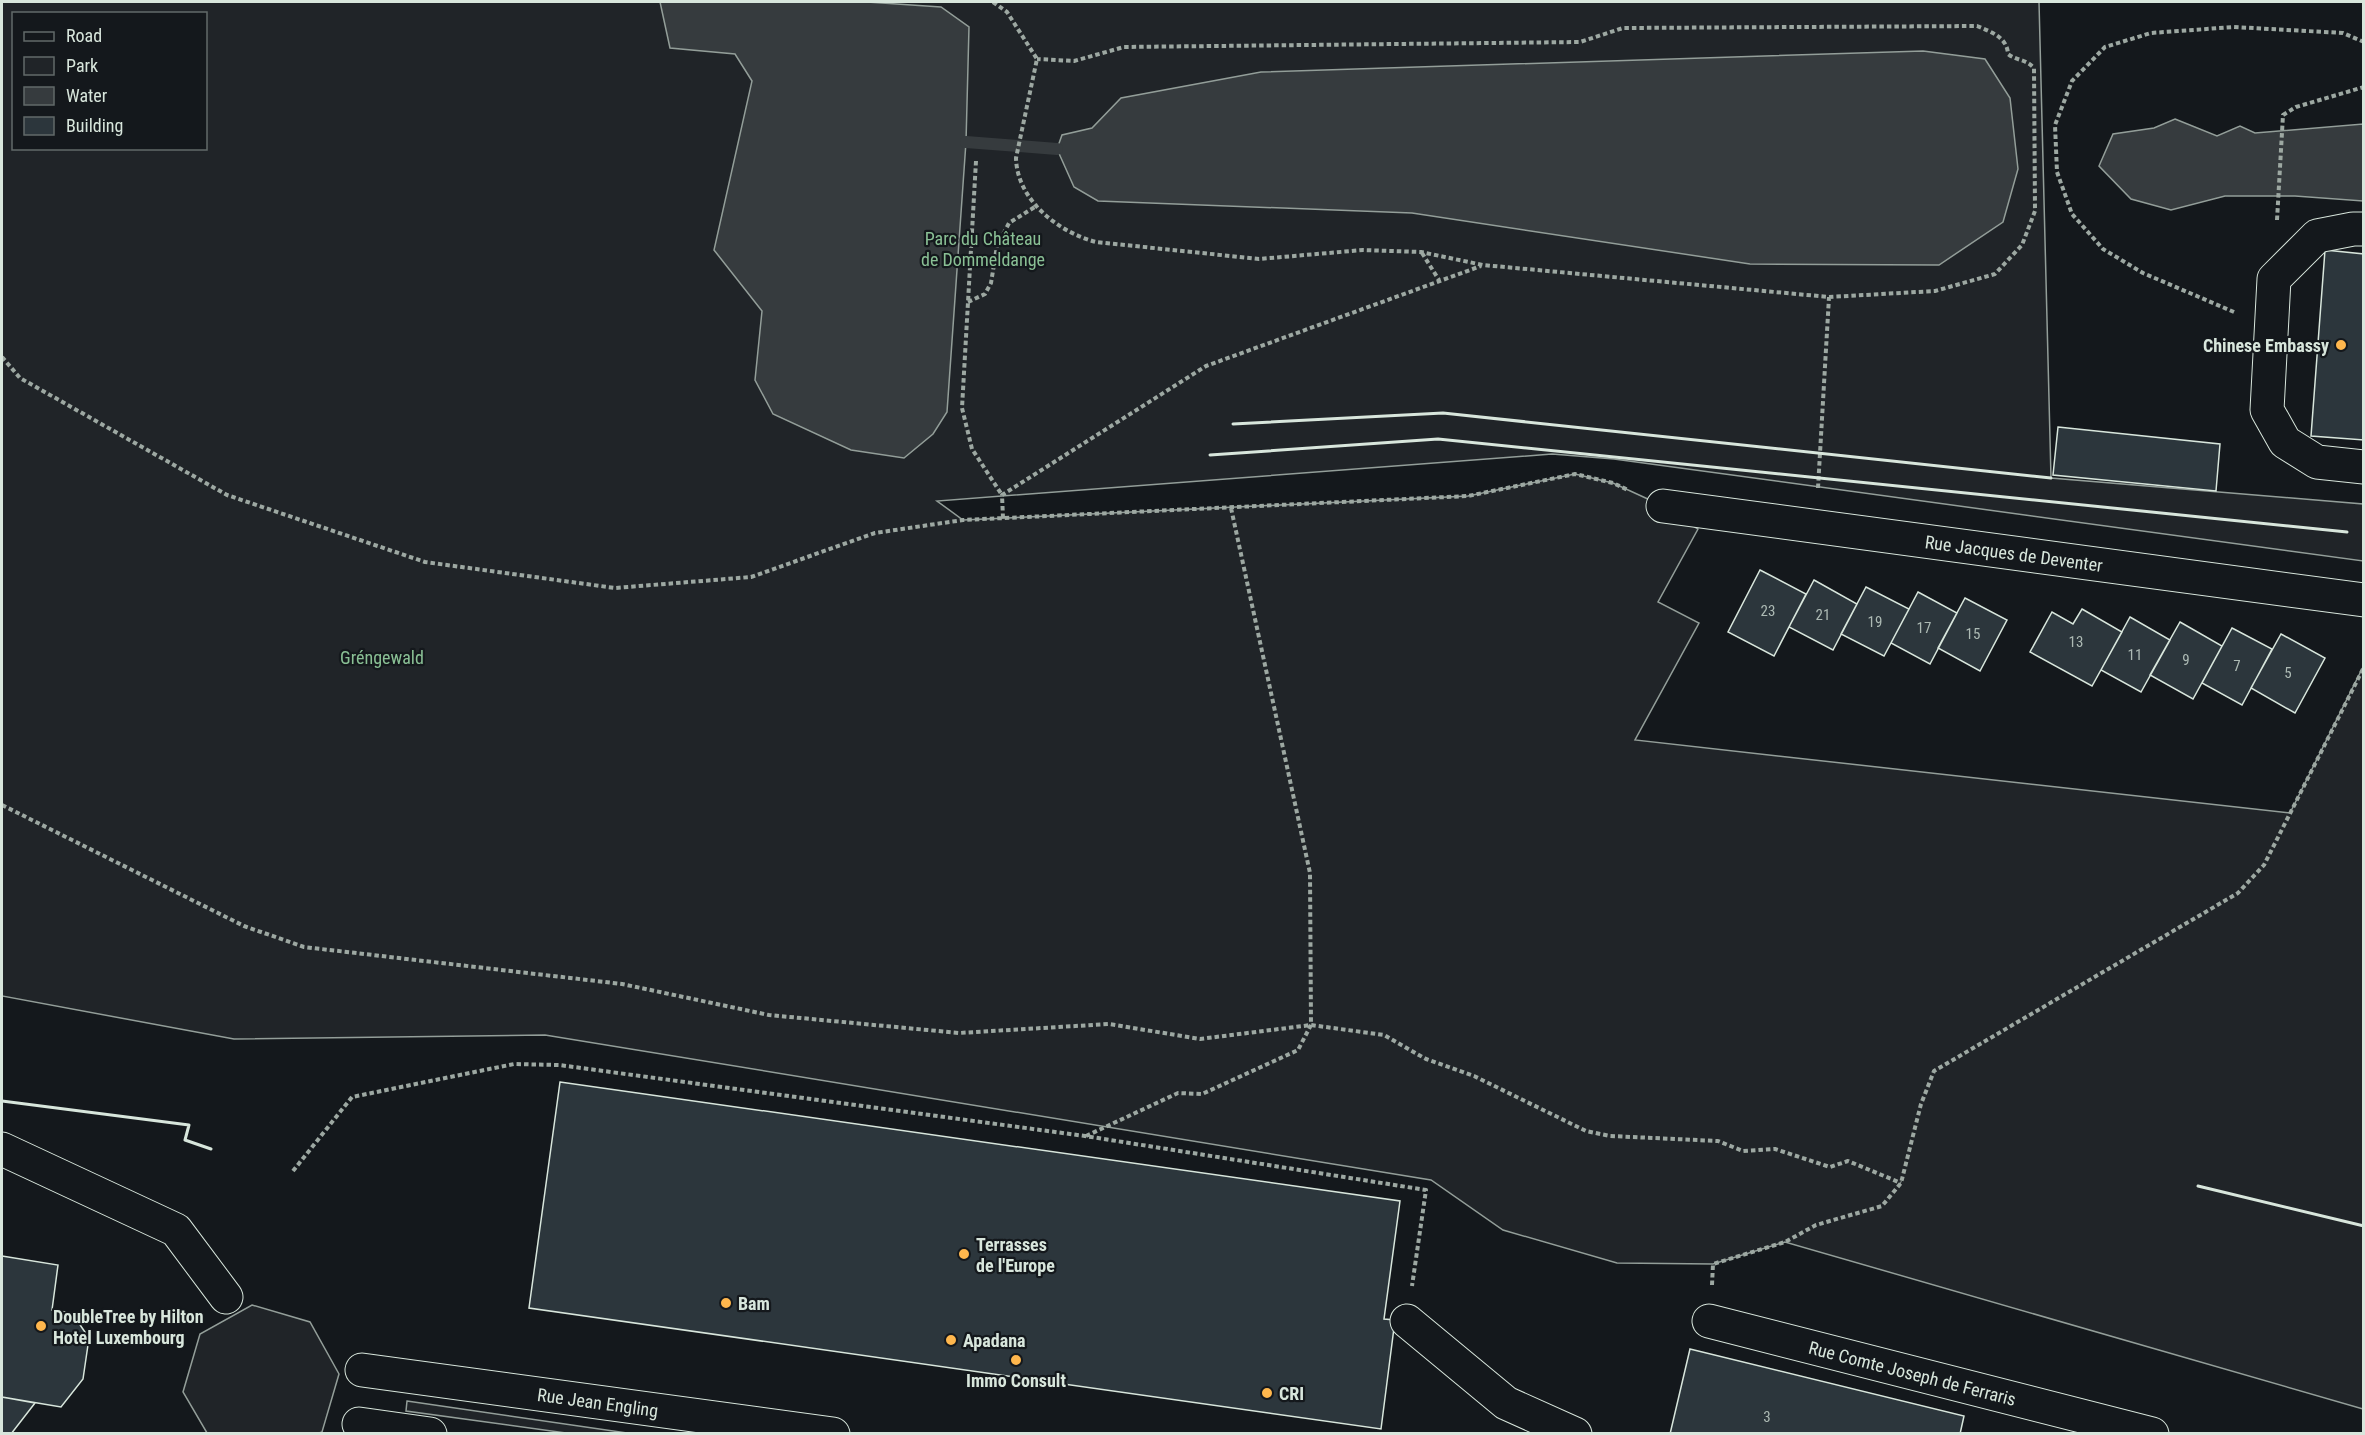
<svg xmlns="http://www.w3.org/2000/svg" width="2365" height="1435" viewBox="0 0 2365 1435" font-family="'Roboto Condensed',sans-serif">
	<rect width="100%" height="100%" fill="#14181c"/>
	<path fill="#202428" stroke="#939e99" stroke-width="1.5" fill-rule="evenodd" d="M2 2H2039L2051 478 2363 504V561L1614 459 1552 454 937 501 963 520 1468 496 1575 474 1613 483 1663 506 1698 529 1658 602 1699 623 1635 740 2290 813 2363 667V1409L1785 1242 1713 1264 1617 1263 1503 1230 1431 1180 545 1035 234 1039 2 996ZM14 14H206V148H14Z
		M252 1305 310 1322 339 1374 322 1432 319 1433H207L183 1392 200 1334Z
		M407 1401 627 1433H566L406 1411Z"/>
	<path fill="#363b3e" stroke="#939e99" stroke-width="1.5" d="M660 2H867L941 7 969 27 966 142 947 412 933 434 904 458 851 450 773 414 755 380 762 311 714 250 752 81 735 54 670 48Z
		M1923 51 1985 59 2010 98 2018 169 2003 222 1939 265 1750 264 1412 213 1098 201 1074 187 1057 149 1062 135 1092 128 1121 98 1261 72Z
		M2175 119 2217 136 2240 126 2255 133 2363 124V201L2295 196H2225L2171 210 2131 199 2099 166 2113 134 2154 128Z"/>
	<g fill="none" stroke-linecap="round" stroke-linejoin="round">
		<path stroke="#363b3e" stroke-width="12" d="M966 142 1057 149"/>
	</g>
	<path fill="#2c363c" stroke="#d8e6dc" stroke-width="1.5" d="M2325 250 2364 254V440L2311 436Z
		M2058 427 2220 444 2216 491 2053 475Z
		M1760 570 1806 594 1774 656 1728 632Z
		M1814 580 1857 604 1833 650 1789 627Z
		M1866 587 1909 609 1884 656 1841 634Z
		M1918 592 1957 613 1930 664 1891 643Z
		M1965 598 2007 620 1980 671 1938 648Z
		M2082 609 2122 632 2092 686 2030 652 2052 612 2073 624Z
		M2130 617 2170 640 2141 692 2101 670Z
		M2180 622 2222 646 2193 699 2150 675Z
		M2232 628 2272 649 2242 705 2202 683Z
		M2281 634 2325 658 2295 713 2251 688Z
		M560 1082 1400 1201 1384 1319 1395 1320 1381 1429 529 1308Z
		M2 1256 58 1265 52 1310 72 1313 89 1338 83 1379 61 1407 2 1397Z
		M1690 1349 1964 1416 1960 1434H1670Z
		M2 1397 35 1403 11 1434H2Z"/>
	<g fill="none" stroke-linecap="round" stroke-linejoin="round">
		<g stroke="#d8e6dc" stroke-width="35">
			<g id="minor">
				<path d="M2364 229H2353L2317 236 2274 279 2267 410 2285 442 2317 462 2364 467"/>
				<path id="s1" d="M1663 506 2364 600"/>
				<path d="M2 1149 176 1230 226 1297"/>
				<path d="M1407 1321 1506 1403 1575 1434"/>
				<path id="s2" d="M1709 1321 2152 1434"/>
				<path id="s3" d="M362 1370 833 1434"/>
				<path d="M359 1424 430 1434"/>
			</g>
		</g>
		<path stroke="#9da8a2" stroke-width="4" stroke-dasharray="4.5 3" stroke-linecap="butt" d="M993 2 1007 12 1037 59 1016 158C1017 200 1058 232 1096 242L1259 259 1363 250 1421 252 1483 265 1829 297 1935 291 1995 274 2022 245 2035 211 2034 68C2026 59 2017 61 2008 54 2007 37 1991 32 1977 26L1623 28 1580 42 1124 47 1074 61 1037 59
			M976 161 962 408 972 449 1002 495
			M2277 220 2283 115 2296 107 2364 87
			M1422 253 1439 280
			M968 302 985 294 991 283 997 246 1009 223 1038 205
			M2234 312 2143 273 2103 249 2072 214 2057 172 2055 125 2072 81 2105 47 2151 33 2234 27 2343 33 2364 42
			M2 357 20 378 227 495 425 562 615 588 751 577 875 533 963 520 1468 496 1575 474 1613 483 1628 490
			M1818 488 1829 297
			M1003 518 1002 495 1206 366 1481 266
			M2 805 244 926 304 947 622 984 769 1015 959 1033 1109 1024 1200 1039 1311 1025 1384 1035 1426 1059 1474 1076 1586 1131 1610 1136 1718 1141 1743 1151 1775 1149 1830 1167 1848 1161 1901 1183
			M1086 1136 1178 1093 1202 1094 1298 1050 1311 1025 1310 873 1231 508
			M293 1171 352 1097 514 1064 559 1065 1085 1136 1426 1190 1412 1286
			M1712 1285 1713 1264 1785 1242 1816 1225 1882 1206 1901 1183 1921 1104 1934 1071 2238 893 2264 865 2364 667"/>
		<use href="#minor" stroke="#14181c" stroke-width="33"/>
		<path stroke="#d8e6dc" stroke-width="3" d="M1233 424 1443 413 2051 478
			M1210 455 1438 439 2347 532
			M2 1101 189 1125 185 1140 211 1149
			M2198 1186 2364 1226"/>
	</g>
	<g fill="#ffb74d" stroke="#14181c" stroke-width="2">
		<circle cx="2341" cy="345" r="6"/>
		<circle cx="964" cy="1254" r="6"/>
		<circle cx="726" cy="1303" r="6"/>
		<circle cx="41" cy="1326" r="6"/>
		<circle cx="951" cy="1340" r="6"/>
		<circle cx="1016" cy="1360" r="6"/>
		<circle cx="1267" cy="1393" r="6"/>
	</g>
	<g text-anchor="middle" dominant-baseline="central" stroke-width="4.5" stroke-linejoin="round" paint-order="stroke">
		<g font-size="15" fill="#adbab4">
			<text x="1768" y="611">23</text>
			<text x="1823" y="615">21</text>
			<text x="1875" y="622">19</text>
			<text x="1924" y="628">17</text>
			<text x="1973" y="634">15</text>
			<text x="2076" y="642">13</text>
			<text x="2135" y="655">11</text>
			<text x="2186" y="660">9</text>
			<text x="2237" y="666">7</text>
			<text x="2288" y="673">5</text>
			<text x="1767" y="1417">3</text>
		</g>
		<g font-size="18" fill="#8ac095" stroke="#14181c">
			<text x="983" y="238">Parc du Château<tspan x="983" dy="21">de Dommeldange</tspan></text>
			<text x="382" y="657">Gréngewald</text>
		</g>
		<g font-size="18" font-weight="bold" fill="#d8e6dc" stroke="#14181c" text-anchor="start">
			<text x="2329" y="345" text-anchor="end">Chinese Embassy</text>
			<text x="976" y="1244">Terrasses<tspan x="976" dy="21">de l'Europe</tspan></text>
			<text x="738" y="1303">Bam</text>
			<text x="53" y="1316">DoubleTree by Hilton<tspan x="53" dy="21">Hotel Luxembourg</tspan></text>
			<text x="963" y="1340">Apadana</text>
			<text x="1016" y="1380" text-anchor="middle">Immo Consult</text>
			<text x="1279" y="1393">CRI</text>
		</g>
		<g font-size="18" fill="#d8e6dc" stroke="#14181c">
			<text stroke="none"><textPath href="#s1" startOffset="354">Rue Jacques de Deventer</textPath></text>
			<text stroke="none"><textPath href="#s2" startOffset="210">Rue Comte Joseph de Ferraris</textPath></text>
			<text stroke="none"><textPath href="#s3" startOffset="238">Rue Jean Engling</textPath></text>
		</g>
	</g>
	<rect width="2365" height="1435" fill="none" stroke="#d8e6dc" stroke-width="6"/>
	<rect x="12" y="12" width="195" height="138" fill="#14181c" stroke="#626a69" stroke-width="1.5"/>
	<rect x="24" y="32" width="30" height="9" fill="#14181c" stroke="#626a69" stroke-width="1.5"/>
	<text x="66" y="42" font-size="18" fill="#d8e6dc">Road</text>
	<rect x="24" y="57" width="30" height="18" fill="#202428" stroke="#626a69" stroke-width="1.5"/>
	<text x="66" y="72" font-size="18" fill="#d8e6dc">Park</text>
	<rect x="24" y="87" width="30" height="18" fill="#363b3e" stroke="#626a69" stroke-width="1.5"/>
	<text x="66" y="102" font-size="18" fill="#d8e6dc">Water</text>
	<rect x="24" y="117" width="30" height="18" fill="#2c363c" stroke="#626a69" stroke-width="1.5"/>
	<text x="66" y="132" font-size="18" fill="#d8e6dc">Building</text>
</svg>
